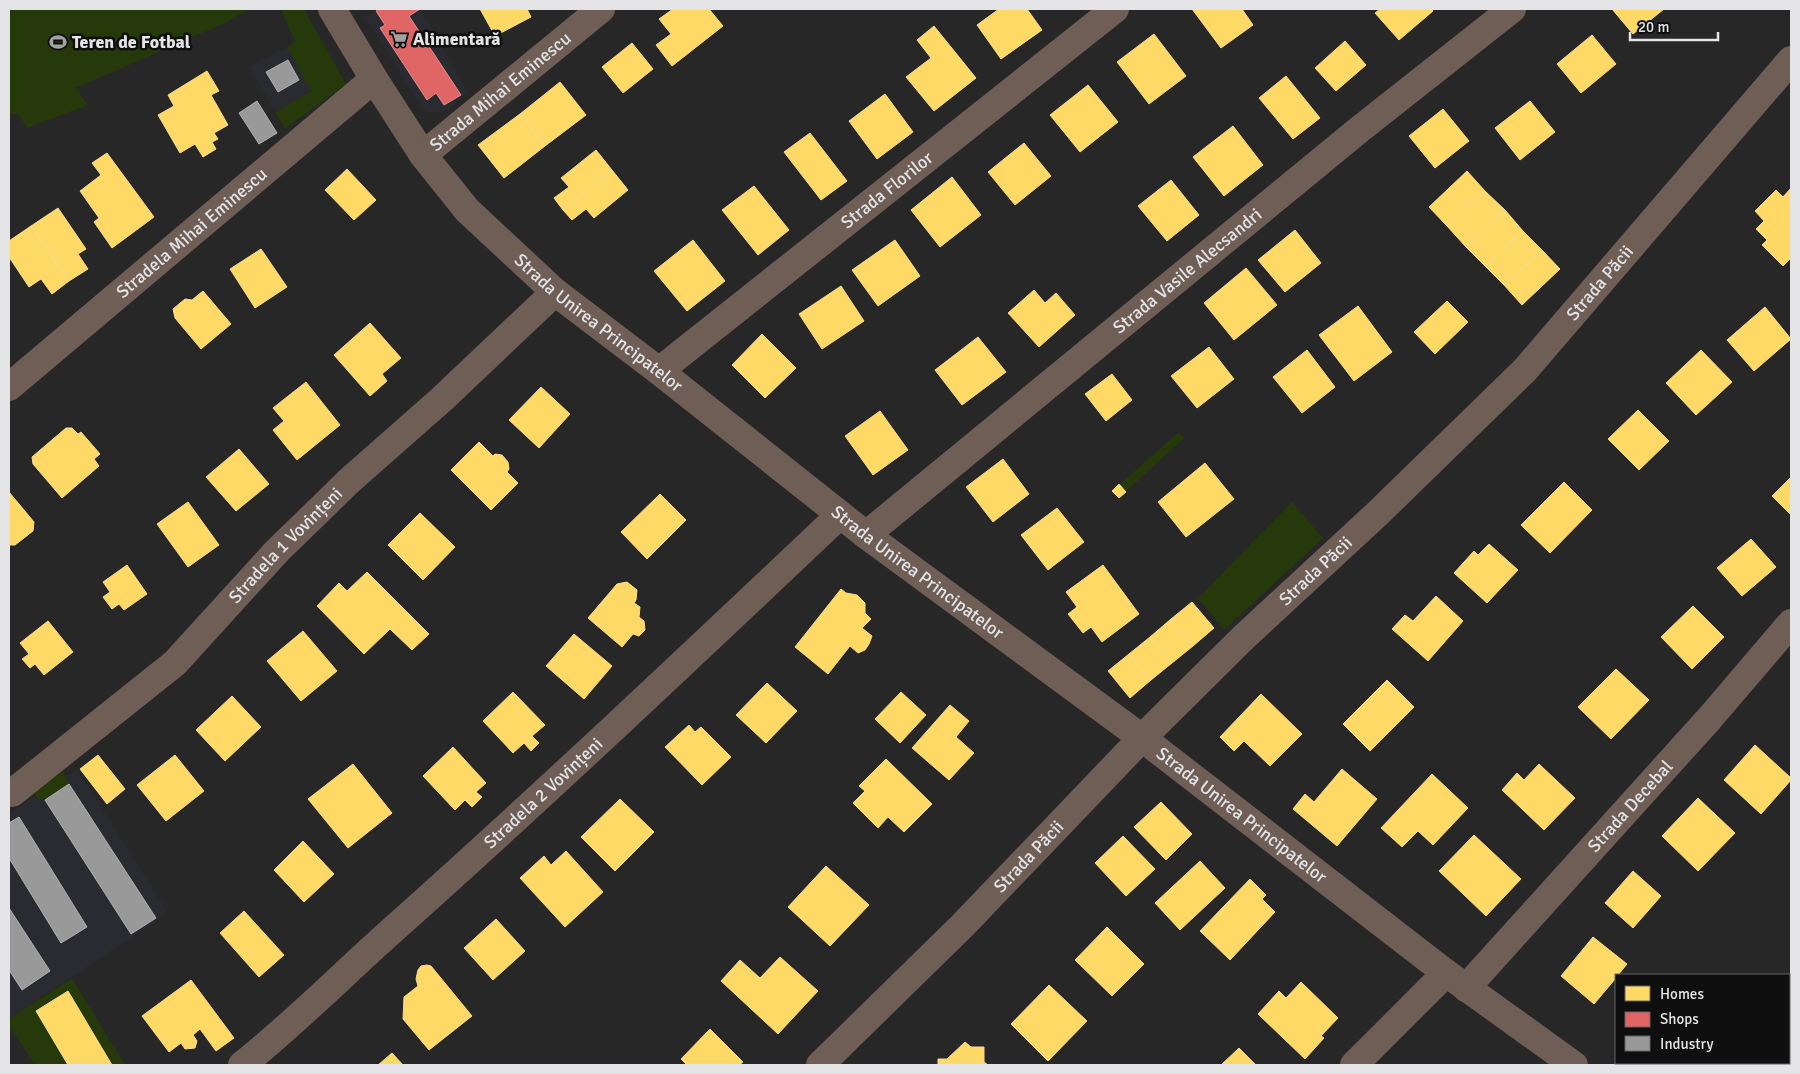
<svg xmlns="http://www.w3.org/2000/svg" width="1800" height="1074" viewBox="0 0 1800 1074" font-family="Signika,sans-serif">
	<rect width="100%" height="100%" fill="#272727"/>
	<path fill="#2a2a31" d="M383 9H421L467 92 449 110 440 112H426L421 106 365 17Z
		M287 47 311 91 275 112 249 66Z
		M77 769 167 911 153 923 9 1019V814Z"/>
	<path fill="#25390b" d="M9 9H250L225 23 76 88 88 105 27 128 18 113 9 115Z
		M281 9H304L346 84 285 129 275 112 311 91 287 47 295 42Z
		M1179 432 1184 438 1119 498 1112 491Z
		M1292 502 1323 538 1224 630 1198 598Z
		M63 772 69 784 45 800 38 799 34 794 35 788Z
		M72 978 125 1065H35L9 1025V1019Z"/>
	<path fill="#ffd966" stroke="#f7dc8c" d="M480 9H527L531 17 495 36Z
		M673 9H709L723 26 672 66 656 45 671 34 659 19Z
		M999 9H1027L1042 30 1001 59 977 25Z
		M1192 9H1242L1253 25 1221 48Z
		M1380 9H1431L1433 11 1399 40 1375 13Z
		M1612 9H1664L1633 34Z
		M934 26 976 78 934 111 906 77 931 58 917 40Z
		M1154 34 1186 76 1149 104 1117 62Z
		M1592 35 1616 64 1581 93 1557 64Z
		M1345 41 1366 65 1336 91 1315 68Z
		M632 43 653 69 623 93 602 67Z
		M207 71 219 91 211 95 228 125 214 133 218 139 212 142 216 149 203 157 195 144 180 153 158 115 174 106 168 95Z
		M1286 76 1320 118 1293 139 1259 98Z
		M560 82 586 115 545 146 520 114Z
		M1088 85 1118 122 1080 152 1050 115Z
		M885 94 913 132 877 159 849 121Z
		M1530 101 1555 132 1520 160 1495 128Z
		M1443 109 1469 141 1435 168 1409 136Z
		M520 114 545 146 504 178 478 145Z
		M1233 126 1263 165 1224 196 1193 157Z
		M810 133 847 181 821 200 784 152Z
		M1024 143 1051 176 1015 205 988 172Z
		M596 150 612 170 563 210 554 198 569 187 561 178Z
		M107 153 154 217 112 248 94 222 99 218 80 191 101 175 92 163Z
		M347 169 376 200 354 220 325 190Z
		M612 170 628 190 594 218 586 209 572 220 563 210Z
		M1467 171 1485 191 1447 226 1429 207Z
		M952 177 981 215 940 247 911 210Z
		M1171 180 1199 215 1167 241 1138 206Z
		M754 186 789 230 758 255 722 210Z
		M1791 188V258L1783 266 1762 245 1767 240 1756 229 1764 221 1755 211 1776 190 1783 197Z
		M1485 191 1505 210 1466 247 1447 226Z
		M58 208 86 249 78 254 88 269 69 281 31 226Z
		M1505 210 1523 231 1485 266 1466 247Z
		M31 226 69 281 52 294 41 279 29 287 9 257V241Z
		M1295 230 1321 263 1285 292 1258 260Z
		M1523 231 1542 250 1504 285 1485 266Z
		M693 240 725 281 687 311 654 271Z
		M895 240 920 276 878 306 852 270Z
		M261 249 287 287 255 308 230 269Z
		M1542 250 1560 269 1522 305 1504 285Z
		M1246 268 1277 305 1234 340 1204 303Z
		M841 286 864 321 822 349 799 314Z
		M1034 290 1045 303 1056 293 1075 315 1039 347 1008 313Z
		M203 291 231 324 201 349 175 318 173 309 185 299 192 300Z
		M1447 301 1468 322 1435 354 1414 332Z
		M1358 306 1392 352 1354 381 1319 335Z
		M1765 307 1791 339 1754 371 1727 340Z
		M370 323 401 358 382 374 387 381 370 396 334 355Z
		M762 334 796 368 765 398 732 365Z
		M978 337 1006 372 962 405 935 370Z
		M1209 347 1234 379 1197 408 1171 376Z
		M1307 350 1335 387 1302 413 1273 377Z
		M1701 350 1732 382 1696 415 1666 383Z
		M1112 374 1132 400 1106 421 1085 394Z
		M306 382 340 425 297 460 273 430 284 421 273 408Z
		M541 387 570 414 539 448 509 420Z
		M1638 410 1669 441 1639 470 1608 439Z
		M880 411 908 450 873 475 845 436Z
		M66 428H72L78 434 81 432 100 454 94 459 99 466 62 498 33 464 32 457Z
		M479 442 493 456 495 454 502 455 508 462 509 469 507 472 518 483 491 510 451 470Z
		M239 449 269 484 236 511 206 477Z
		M1003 459 1029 494 993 522 966 487Z
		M1205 463 1234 499 1186 537 1158 502Z
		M1791 477V515L1772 496Z
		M1564 482 1592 510 1550 553 1521 525Z
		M1119 484 1126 492 1119 498 1112 491Z
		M9 492 34 522 33 531 15 545H9Z
		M660 494 686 520 647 559 621 532Z
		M188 502 219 545 188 567 157 524Z
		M1057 508 1084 542 1048 570 1021 535Z
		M420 513 455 547 423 580 388 545Z
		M1751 539 1776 567 1742 596 1717 568Z
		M1489 544 1518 570 1487 603 1454 573 1474 551 1478 555Z
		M127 565 147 594 124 610 119 604 112 609 103 597 110 592 103 582Z
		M1103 565 1139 614 1102 642 1091 627 1083 633 1068 614 1077 607 1066 592Z
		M367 572 429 634 412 650 390 629 364 654 317 606 339 583 347 591Z
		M627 582 637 590 636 600 634 603 640 607 639 617 644 621 645 630 639 636 633 634 622 647 588 618 617 584Z
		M841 589 846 593 857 595 865 603V613L871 619 862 628 872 636 869 644 865 650 858 653 850 646 828 674 795 647Z
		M1436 596 1463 621 1428 661 1392 629 1405 615 1413 621Z
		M1192 602 1214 628 1193 646 1171 619Z
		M1693 606 1724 637 1692 669 1661 637Z
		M1171 619 1193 646 1172 663 1150 637Z
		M48 621 73 652 44 675 35 664 30 668 22 659 29 654 20 643Z
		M303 631 337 671 301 701 267 661Z
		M574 634 612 666 584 699 546 666Z
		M1150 637 1172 663 1151 680 1129 654Z
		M1129 654 1151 680 1130 698 1108 671Z
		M1616 669 1649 700 1611 739 1578 707Z
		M1387 680 1414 707 1370 751 1343 724Z
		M767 683 797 711 766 743 736 715Z
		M513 692 545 725 532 736 539 743 531 751 524 743 513 753 483 721Z
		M901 692 926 715 900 743 875 719Z
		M1261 694 1302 734 1270 766 1244 741 1234 751 1220 737Z
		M232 696 261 727 225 761 196 730Z
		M950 705 969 721 956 737 974 753 949 780 912 748Z
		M689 725 695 732 701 727 731 757 702 785 665 747Z
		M1755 745 1791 778V780L1761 814 1724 780Z
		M453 747 486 783 476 792 482 797 472 807 465 800 455 810 423 776Z
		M98 755 125 789 107 804 80 769Z
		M175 755 204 791 166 821 137 785Z
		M886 759 932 804 904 832 888 817 878 828 853 803 865 791 859 786Z
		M353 764 392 813 348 848 308 799Z
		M1539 764 1575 798 1544 830 1502 790 1517 773 1524 780Z
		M1342 769 1377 799 1337 846 1293 809 1305 794 1314 802Z
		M1432 774 1468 808 1433 845 1418 831 1402 847 1381 828Z
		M1698 798 1735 833 1698 871 1662 836Z
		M620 799 654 832 615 871 581 837Z
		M1161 802 1192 834 1166 860 1134 827Z
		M1474 835 1521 879 1486 916 1439 871Z
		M1123 836 1155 869 1126 896 1095 863Z
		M303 841 334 874 304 902 274 870Z
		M566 851 603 892 565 927 520 878 544 856 551 865Z
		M1200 861 1225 888 1180 930 1155 903Z
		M826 866 869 905 830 946 788 907Z
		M1633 871 1661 896 1633 928 1605 903Z
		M1250 879 1266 895 1262 899 1275 912 1230 960 1200 931Z
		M244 911 284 955 259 977 220 933Z
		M496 919 525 951 493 980 464 948Z
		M1107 927 1144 964 1112 996 1075 960Z
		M1593 937 1627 964 1618 975H1616V978L1594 1004 1561 976Z
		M780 957 818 991 778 1034 721 981 740 960 760 978Z
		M427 965 431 966 472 1016 429 1050 403 1019 404 997 418 986 416 979 418 970 421 966Z
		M191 980 234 1038 216 1051 200 1029 193 1035 197 1041 195 1048 185 1049 181 1043 169 1052 142 1016Z
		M1301 982 1338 1018 1321 1036 1324 1038 1305 1059 1258 1014 1279 991 1286 998Z
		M1049 985 1087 1021 1048 1061 1011 1024Z
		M68 991 112 1065H68L36 1011Z
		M710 1029 743 1062 739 1065H687L681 1059Z
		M965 1042 971 1047H984V1062L988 1065H938V1059H947Z
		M1239 1048 1256 1065H1221Z
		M392 1053 403 1065H378Z
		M1725 1063H1756L1759 1065H1722Z"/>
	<path fill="#e06666" stroke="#e18c8c" d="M383 9H420L409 16 461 95 444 105 436 93 427 100 380 28 385 25 376 11Z"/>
	<path fill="#999" stroke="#b0b0b0" d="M288 60 299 80 278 92 266 72Z
		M257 101 277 133 259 144 239 113Z
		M69 784 156 918 131 934 45 800Z
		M19 817 87 927 61 943 9 858V823Z
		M9 908 50 971 22 990 9 970Z"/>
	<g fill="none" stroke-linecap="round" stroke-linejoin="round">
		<g stroke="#6e5e55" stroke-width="28">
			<path id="s1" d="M332 9 374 79 423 155 467 210 555 292 659 371 866 535 1142 738 1446 973 1574 1065"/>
			<path id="s2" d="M423 155 601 9"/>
			<path id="s3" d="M659 371 1115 9"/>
			<path id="s4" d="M9 387 374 79"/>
			<path id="s5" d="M866 535 1360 129 1512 9"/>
			<path id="s6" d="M12 793 175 663 277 551 310 519 349 481 442 399 555 292"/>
			<path id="s7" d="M1466 988 1709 719 1791 623"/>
			<path id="s8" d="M242 1065C296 1022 345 972 397 926 547 792 694 653 840 515"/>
			<path id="s9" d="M820 1065 963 925 1142 738 1244 637 1377 514 1525 370 1791 60"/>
			<path d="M1354 1065 1446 973"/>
		</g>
	</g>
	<defs>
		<g id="supermarket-bare" transform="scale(1.35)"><path d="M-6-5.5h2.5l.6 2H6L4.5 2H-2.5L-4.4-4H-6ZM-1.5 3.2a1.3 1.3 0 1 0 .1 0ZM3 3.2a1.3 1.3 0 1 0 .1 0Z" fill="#a2a2a3" stroke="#0f0f10" stroke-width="2.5" paint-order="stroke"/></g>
		<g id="stadium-bare" transform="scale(1.35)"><path d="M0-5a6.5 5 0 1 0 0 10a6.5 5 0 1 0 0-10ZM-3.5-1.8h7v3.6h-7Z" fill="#a2a2a3" stroke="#0f0f10" stroke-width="2.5" paint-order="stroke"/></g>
	</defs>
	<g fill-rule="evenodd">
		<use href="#supermarket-bare" x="399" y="39"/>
		<use href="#stadium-bare" x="58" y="42"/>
	</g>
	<g text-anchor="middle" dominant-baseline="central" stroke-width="5" stroke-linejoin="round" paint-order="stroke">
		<g font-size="18" font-weight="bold" fill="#e4e4e6" stroke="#0f0f10" text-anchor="start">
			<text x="413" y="39">Alimentară</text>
			<text x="72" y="42">Teren de Fotbal</text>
		</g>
		<g font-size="18" fill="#e4e4e6" stroke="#0f0f10">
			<text stroke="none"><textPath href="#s2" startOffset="100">Strada Mihai Eminescu</textPath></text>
			<text stroke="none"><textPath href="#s3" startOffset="291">Strada Florilor</textPath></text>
			<text stroke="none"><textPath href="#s4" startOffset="239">Stradela Mihai Eminescu</textPath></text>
			<text stroke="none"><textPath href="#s5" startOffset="416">Strada Vasile Alecsandri</textPath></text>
			<text stroke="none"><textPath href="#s9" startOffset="1105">Strada Păcii</textPath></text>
			<text stroke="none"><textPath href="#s1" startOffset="416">Strada Unirea Principatelor</textPath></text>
			<text stroke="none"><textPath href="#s6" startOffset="370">Stradela 1 Vovințeni</textPath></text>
			<text stroke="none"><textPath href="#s9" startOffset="700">Strada Păcii</textPath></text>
			<text stroke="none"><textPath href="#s1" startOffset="821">Strada Unirea Principatelor</textPath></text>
			<text stroke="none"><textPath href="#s8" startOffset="406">Stradela 2 Vovințeni</textPath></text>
			<text stroke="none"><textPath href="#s7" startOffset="245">Strada Decebal</textPath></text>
			<text stroke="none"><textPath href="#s1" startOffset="1226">Strada Unirea Principatelor</textPath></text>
			<text stroke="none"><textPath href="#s9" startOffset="295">Strada Păcii</textPath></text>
		</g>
	</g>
	<rect width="1800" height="1074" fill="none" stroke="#e4e4e6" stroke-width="20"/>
	<rect x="1615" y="974" width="175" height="90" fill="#0f0f10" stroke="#646466"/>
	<rect x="1625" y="986" width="25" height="15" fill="#ffd966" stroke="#646466"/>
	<text x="1660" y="999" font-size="15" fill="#e4e4e6">Homes</text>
	<rect x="1625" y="1012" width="25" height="15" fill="#e06666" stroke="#646466"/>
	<text x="1660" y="1024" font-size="15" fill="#e4e4e6">Shops</text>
	<rect x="1625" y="1036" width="25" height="15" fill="#999999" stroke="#646466"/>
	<text x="1660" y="1049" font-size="15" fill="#e4e4e6">Industry</text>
	<path d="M1630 32v8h88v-8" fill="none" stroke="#e4e4e6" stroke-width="2.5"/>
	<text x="1638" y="32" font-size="15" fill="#e4e4e6" stroke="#0f0f10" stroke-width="4" paint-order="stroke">20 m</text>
</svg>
